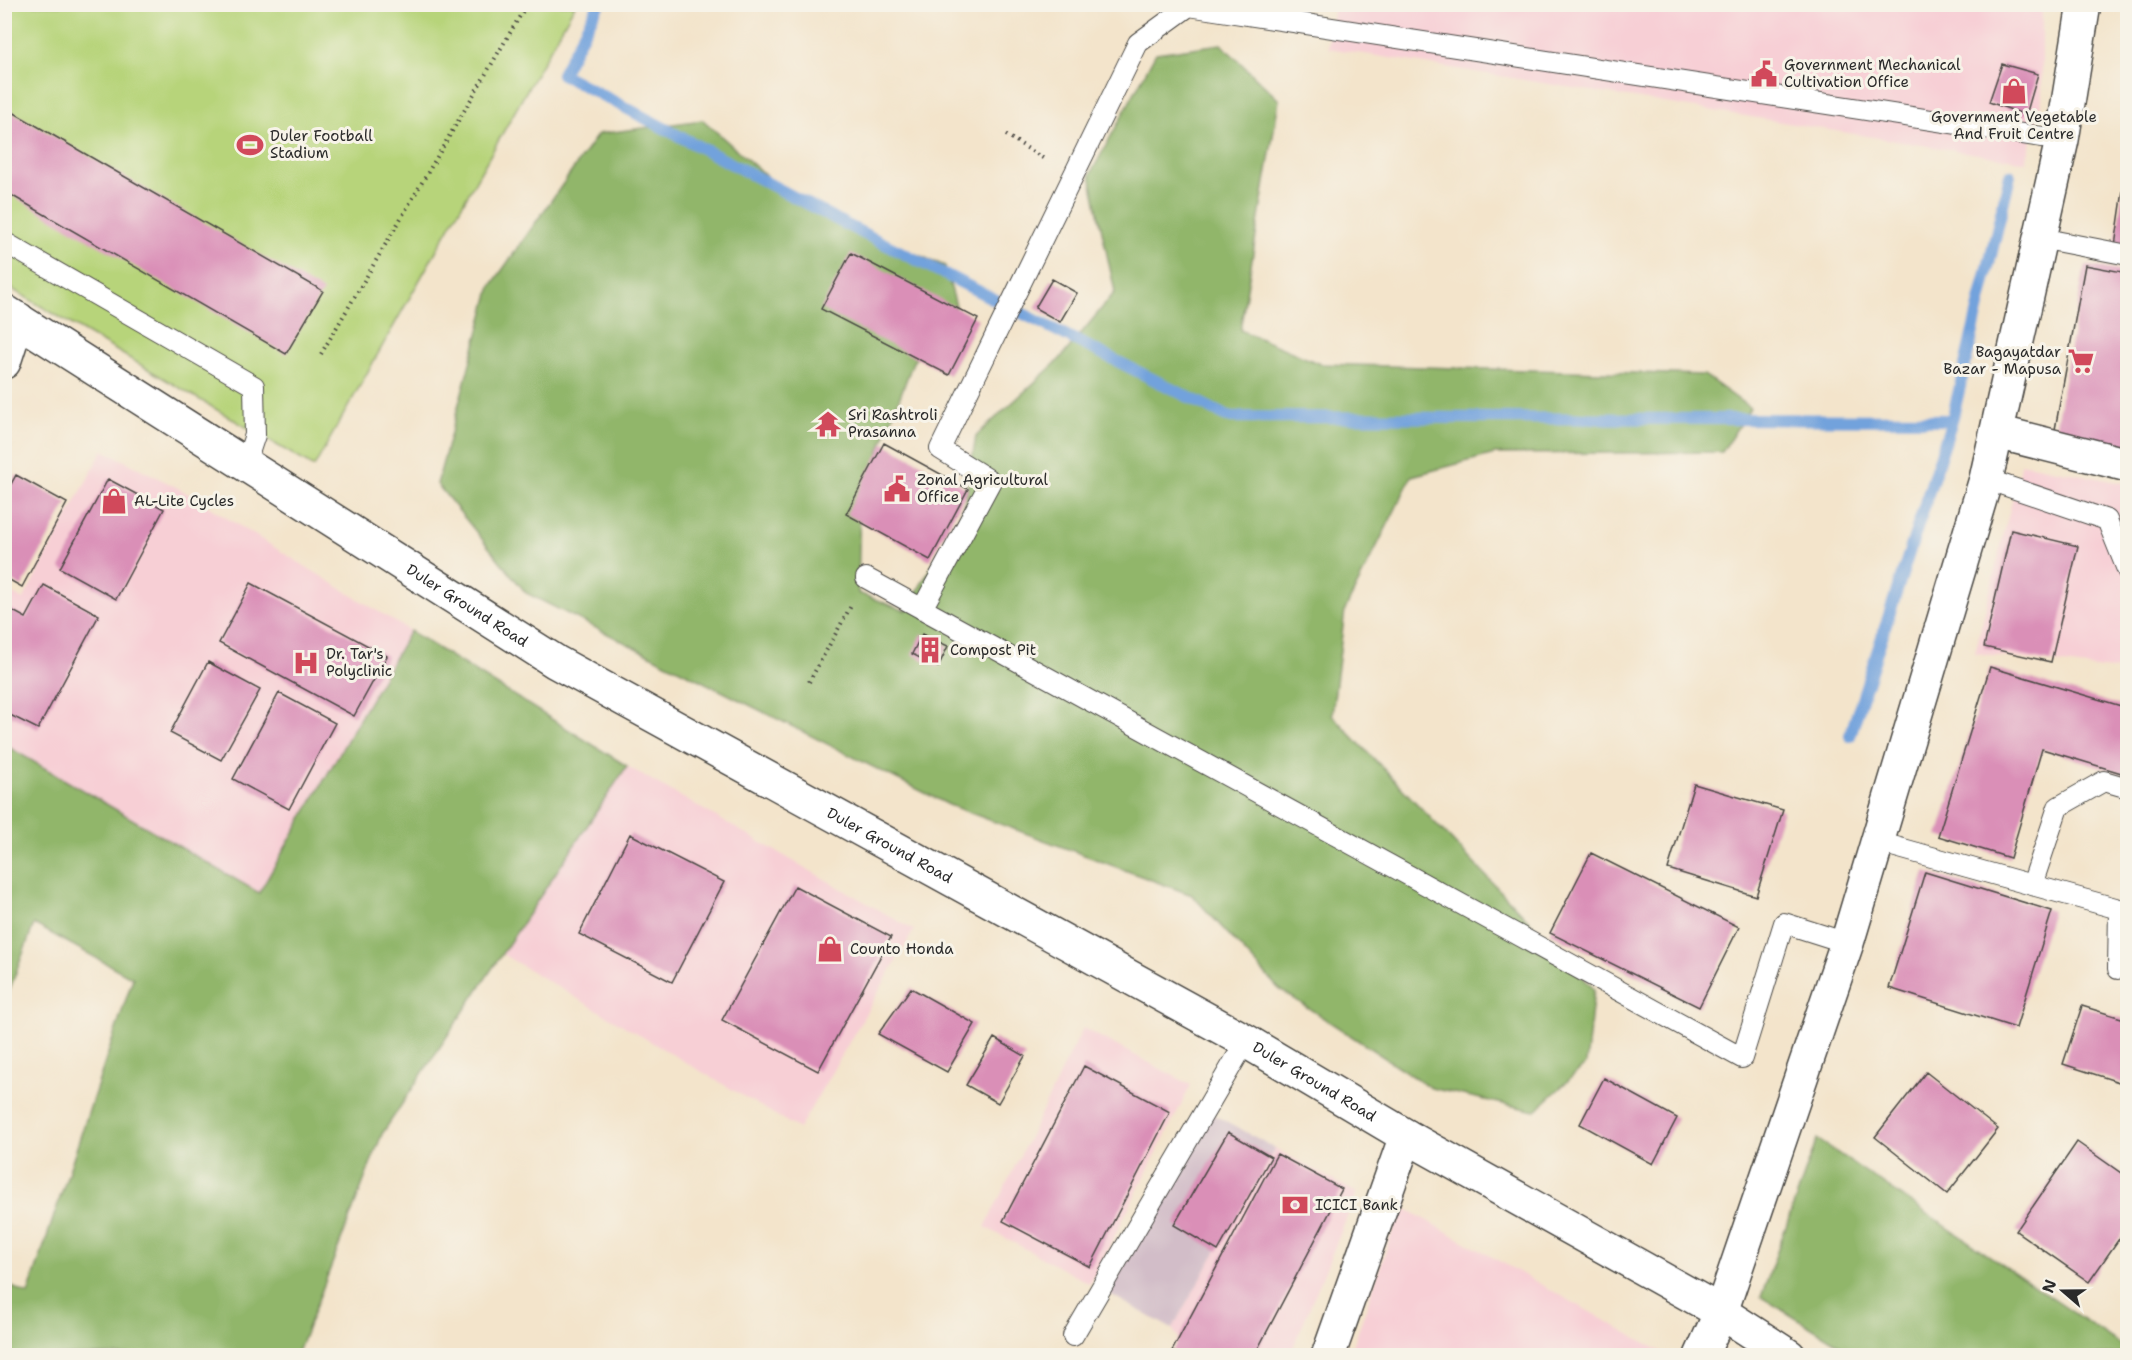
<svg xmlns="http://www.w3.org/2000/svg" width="2132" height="1360" viewBox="0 0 2132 1360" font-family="'Shantell Sans',sans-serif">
	<rect width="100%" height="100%" fill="#f7f3e8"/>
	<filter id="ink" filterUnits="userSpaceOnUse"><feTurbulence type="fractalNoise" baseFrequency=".0167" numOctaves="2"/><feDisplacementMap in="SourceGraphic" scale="12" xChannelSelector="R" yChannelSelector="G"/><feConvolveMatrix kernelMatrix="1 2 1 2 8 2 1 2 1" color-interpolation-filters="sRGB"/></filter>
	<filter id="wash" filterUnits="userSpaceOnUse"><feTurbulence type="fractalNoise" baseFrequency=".008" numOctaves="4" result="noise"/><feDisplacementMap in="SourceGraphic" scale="24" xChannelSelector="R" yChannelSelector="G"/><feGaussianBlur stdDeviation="1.35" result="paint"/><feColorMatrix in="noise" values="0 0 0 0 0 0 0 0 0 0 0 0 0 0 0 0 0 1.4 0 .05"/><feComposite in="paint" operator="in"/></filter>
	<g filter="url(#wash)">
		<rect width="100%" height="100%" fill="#f3e4cb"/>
		<path fill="#f7cfd5" d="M1334 5H2042V100L2026 162 1328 48Z
			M103 450 180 489 410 631 259 893 5 745V589L23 600Z
			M2021 463 2127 484V672L1975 653Z
			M627 766 914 930 799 1129 502 954Z
			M1083 1028 1191 1085 1090 1284 985 1227Z
			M1275 1148 1357 1193 1290 1355H1192L1172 1329Z
			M1401 1206 1667 1355H1350Z"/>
		<path fill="#d2bdc8" d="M1211 1113 1275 1148 1172 1329 1108 1293Z"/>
		<path fill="#b7d47a" stroke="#718052" stroke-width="1.5" d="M5 5H575L314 467 5 285Z"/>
		<path fill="#91b66a" stroke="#5e704a" stroke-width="1.5" d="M1221 44 1279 100 1240 330 1320 364 1704 375 1750 408 1722 452 1495 454 1412 476 1345 610 1332 715 1594 989 1586 1064 1535 1111 1431 1088 1279 989 1192 895 949 805 526 593 437 484 491 286 598 134 703 120 800 206 945 266 956 306 913 362 860 503 858 593 906 611 964 508 976 436 1060 359 1115 292 1090 175 1156 53Z
			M410 631 627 766 382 1134 297 1355H5V1284L28 1294 133 978 34 924 5 1002V745L259 893Z
			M1817 1139 2127 1349V1355H1856L1761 1297Z"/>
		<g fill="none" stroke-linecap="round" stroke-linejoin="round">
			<path stroke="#72a2dc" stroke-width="12" d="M599 4 562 74 843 223 1228 417 1952 420 1850 736
				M1952 420 2010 175"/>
		</g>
		<g id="blocks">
			<path fill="#da8fb7" d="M2002 64 2038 74 2026 115 1989 102Z
				M4 107 323 291 286 354 4 191Z
				M2126 170 2128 171V248L2115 246Z
				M851 253 978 319 949 375 821 309Z
				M2085 265 2128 273V448L2054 435Z
				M1052 279 1077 293 1060 322 1035 308Z
				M884 443 968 489 930 560 846 514Z
				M16 475 67 503 22 587 4 577V497Z
				M108 479 164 509 116 599 60 568Z
				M2011 530 2078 546 2051 662 1984 647Z
				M251 583 387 656 354 716 219 643Z
				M44 585 99 615 38 729 4 712V606L26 618Z
				M922 634 948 646 938 667 912 654Z
				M208 662 260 690 221 760 170 733Z
				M1990 667 2128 708V775L2042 749 2010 858 1938 836Z
				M279 693 335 723 289 809 233 779Z
				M1694 784 1783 810 1756 896 1668 869Z
				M630 834 724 882 672 982 579 934Z
				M1591 853 1739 927 1699 1007 1550 933Z
				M1925 872 2052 911 2016 1028 1889 988Z
				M795 886 891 937 818 1071 722 1020Z
				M911 988 975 1024 947 1072 878 1034Z
				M2082 1006 2128 1020V1085L2063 1064Z
				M994 1038 1025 1056 998 1103 966 1085Z
				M1084 1066 1170 1112 1090 1267 1003 1221Z
				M1926 1072 1998 1129 1947 1194 1875 1137Z
				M1604 1078 1677 1118 1653 1164 1580 1124Z
				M1228 1132 1271 1157 1218 1251 1174 1225Z
				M2077 1142 2128 1178V1226L2089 1282 2016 1231Z
				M1277 1154 1342 1189 1254 1356H1181L1172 1351Z"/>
		</g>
	</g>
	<g filter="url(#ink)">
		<use href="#blocks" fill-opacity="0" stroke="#494743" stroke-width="1.5"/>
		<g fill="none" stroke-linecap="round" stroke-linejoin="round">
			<g stroke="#494743" stroke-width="22">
				<path id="lane" d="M2040 238 2128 255
					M4 242 254 386 255 435 245 465
					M1986 479 2107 520 2128 572
					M866 578 1742 1058 1784 923 1847 943
					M922 609 991 481 940 449 1138 43 1189 6 2062 140
					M1878 842 2032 885 2058 807 2104 781 2128 788
					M2032 885 2119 909 2118 969
					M1073 1336 1246 1041"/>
			</g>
			<g stroke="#494743" stroke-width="36">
				<path id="street" d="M4 362 18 319
					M1997 432 2128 465
					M1328 1356 1406 1136
					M1701 1356 1721 1312 1847 943 1986 479 2062 140 2084 4"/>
			</g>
			<g stroke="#494743" stroke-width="36">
				<g id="primary">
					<path id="s1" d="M4 311 556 662 1246 1041 1406 1136 1721 1312 1789 1356"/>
				</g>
			</g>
			<path stroke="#494743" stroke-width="4" stroke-dasharray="1.5 4.5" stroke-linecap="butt" d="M1006 135 1046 160
				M321 354 527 4
				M809 682 852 604"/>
			<use href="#lane" stroke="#fff" stroke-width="20"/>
			<use href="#street" stroke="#fff" stroke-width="33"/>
			<use href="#primary" stroke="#fff" stroke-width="33"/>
		</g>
	</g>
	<defs>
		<g id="civic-bare" transform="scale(2.07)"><path d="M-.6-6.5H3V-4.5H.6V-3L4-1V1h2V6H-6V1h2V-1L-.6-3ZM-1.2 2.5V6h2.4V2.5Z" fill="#d1495b" stroke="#f7f3e8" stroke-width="2.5" paint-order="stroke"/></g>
		<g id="shop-bare" transform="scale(2.07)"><path d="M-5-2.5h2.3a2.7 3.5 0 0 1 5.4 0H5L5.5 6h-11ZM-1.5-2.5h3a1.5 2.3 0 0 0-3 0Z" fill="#d1495b" stroke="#f7f3e8" stroke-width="2.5" paint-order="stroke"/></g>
		<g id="stadium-bare" transform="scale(2.07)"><path d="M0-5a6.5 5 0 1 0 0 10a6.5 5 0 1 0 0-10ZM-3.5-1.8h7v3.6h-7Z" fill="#d1495b" stroke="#f7f3e8" stroke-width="2.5" paint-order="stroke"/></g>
		<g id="supermarket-bare" transform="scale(2.07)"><path d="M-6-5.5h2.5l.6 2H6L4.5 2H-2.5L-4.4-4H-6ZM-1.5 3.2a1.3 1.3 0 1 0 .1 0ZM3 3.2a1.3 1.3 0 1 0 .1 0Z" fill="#d1495b" stroke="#f7f3e8" stroke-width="2.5" paint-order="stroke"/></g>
		<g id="temple-bare" transform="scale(2.07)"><path d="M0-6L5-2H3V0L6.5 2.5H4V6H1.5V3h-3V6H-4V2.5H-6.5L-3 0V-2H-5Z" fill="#d1495b" stroke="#f7f3e8" stroke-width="2.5" paint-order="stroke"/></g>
		<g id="building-bare" transform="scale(2.07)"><path d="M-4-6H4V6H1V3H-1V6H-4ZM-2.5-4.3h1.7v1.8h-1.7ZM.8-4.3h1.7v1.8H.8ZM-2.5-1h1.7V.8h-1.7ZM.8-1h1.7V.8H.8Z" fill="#d1495b" stroke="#f7f3e8" stroke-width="2.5" paint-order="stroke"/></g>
		<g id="hospital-bare" transform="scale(2.07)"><path d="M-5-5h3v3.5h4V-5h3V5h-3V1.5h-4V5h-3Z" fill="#d1495b" stroke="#f7f3e8" stroke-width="2.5" paint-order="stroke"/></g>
		<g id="bank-bare" transform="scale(2.07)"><path d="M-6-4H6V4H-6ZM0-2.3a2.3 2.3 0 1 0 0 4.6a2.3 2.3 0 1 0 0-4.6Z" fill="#d1495b" stroke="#f7f3e8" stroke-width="2.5" paint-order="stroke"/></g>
	</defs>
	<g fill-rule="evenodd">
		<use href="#civic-bare" x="1764" y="74"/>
		<use href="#shop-bare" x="2014" y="91"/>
		<use href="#stadium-bare" x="250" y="145"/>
		<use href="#supermarket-bare" x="2081" y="361"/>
		<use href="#temple-bare" x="828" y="424"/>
		<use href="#civic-bare" x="897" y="489"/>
		<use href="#shop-bare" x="114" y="501"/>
		<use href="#building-bare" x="930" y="650"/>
		<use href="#hospital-bare" x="306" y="663"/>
		<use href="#shop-bare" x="830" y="949"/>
		<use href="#bank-bare" x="1295" y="1205"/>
	</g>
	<g text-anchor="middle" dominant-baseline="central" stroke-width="6" stroke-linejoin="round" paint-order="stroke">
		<g font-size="15" fill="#2b2b2b" stroke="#f7f3e8" text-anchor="start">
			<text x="1784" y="65">Government Mechanical<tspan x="1784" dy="17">Cultivation Office</tspan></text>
			<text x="2014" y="117" text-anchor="middle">Government Vegetable<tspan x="2014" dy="17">And Fruit Centre</tspan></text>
			<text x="270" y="136">Duler Football<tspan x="270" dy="17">Stadium</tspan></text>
			<text x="2061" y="352" text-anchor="end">Bagayatdar<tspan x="2061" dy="17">Bazar - Mapusa</tspan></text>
			<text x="848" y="415">Sri Rashtroli<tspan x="848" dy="17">Prasanna</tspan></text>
			<text x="917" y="480">Zonal Agricultural<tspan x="917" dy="17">Office</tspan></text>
			<text x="134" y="501">AL-Lite Cycles</text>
			<text x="950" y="650">Compost Pit</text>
			<text x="326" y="654">Dr. Tar's<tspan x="326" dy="17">Polyclinic</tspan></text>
			<text x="850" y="949">Counto Honda</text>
			<text x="1315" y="1205">ICICI Bank</text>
		</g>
		<g font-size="15" fill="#2b2b2b" stroke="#f7f3e8">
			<text stroke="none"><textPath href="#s1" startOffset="549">Duler Ground Road</textPath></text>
			<text stroke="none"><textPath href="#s1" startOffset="1035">Duler Ground Road</textPath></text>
			<text stroke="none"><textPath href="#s1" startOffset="1521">Duler Ground Road</textPath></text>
		</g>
	</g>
	<rect width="2132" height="1360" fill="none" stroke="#f7f3e8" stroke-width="24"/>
	<g transform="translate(2063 1291) rotate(290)" stroke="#f7f3e8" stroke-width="4.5" paint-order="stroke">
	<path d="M0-4.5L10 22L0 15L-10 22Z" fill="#2b2b2b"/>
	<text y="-9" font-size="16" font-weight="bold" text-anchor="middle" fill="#2b2b2b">N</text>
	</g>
</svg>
